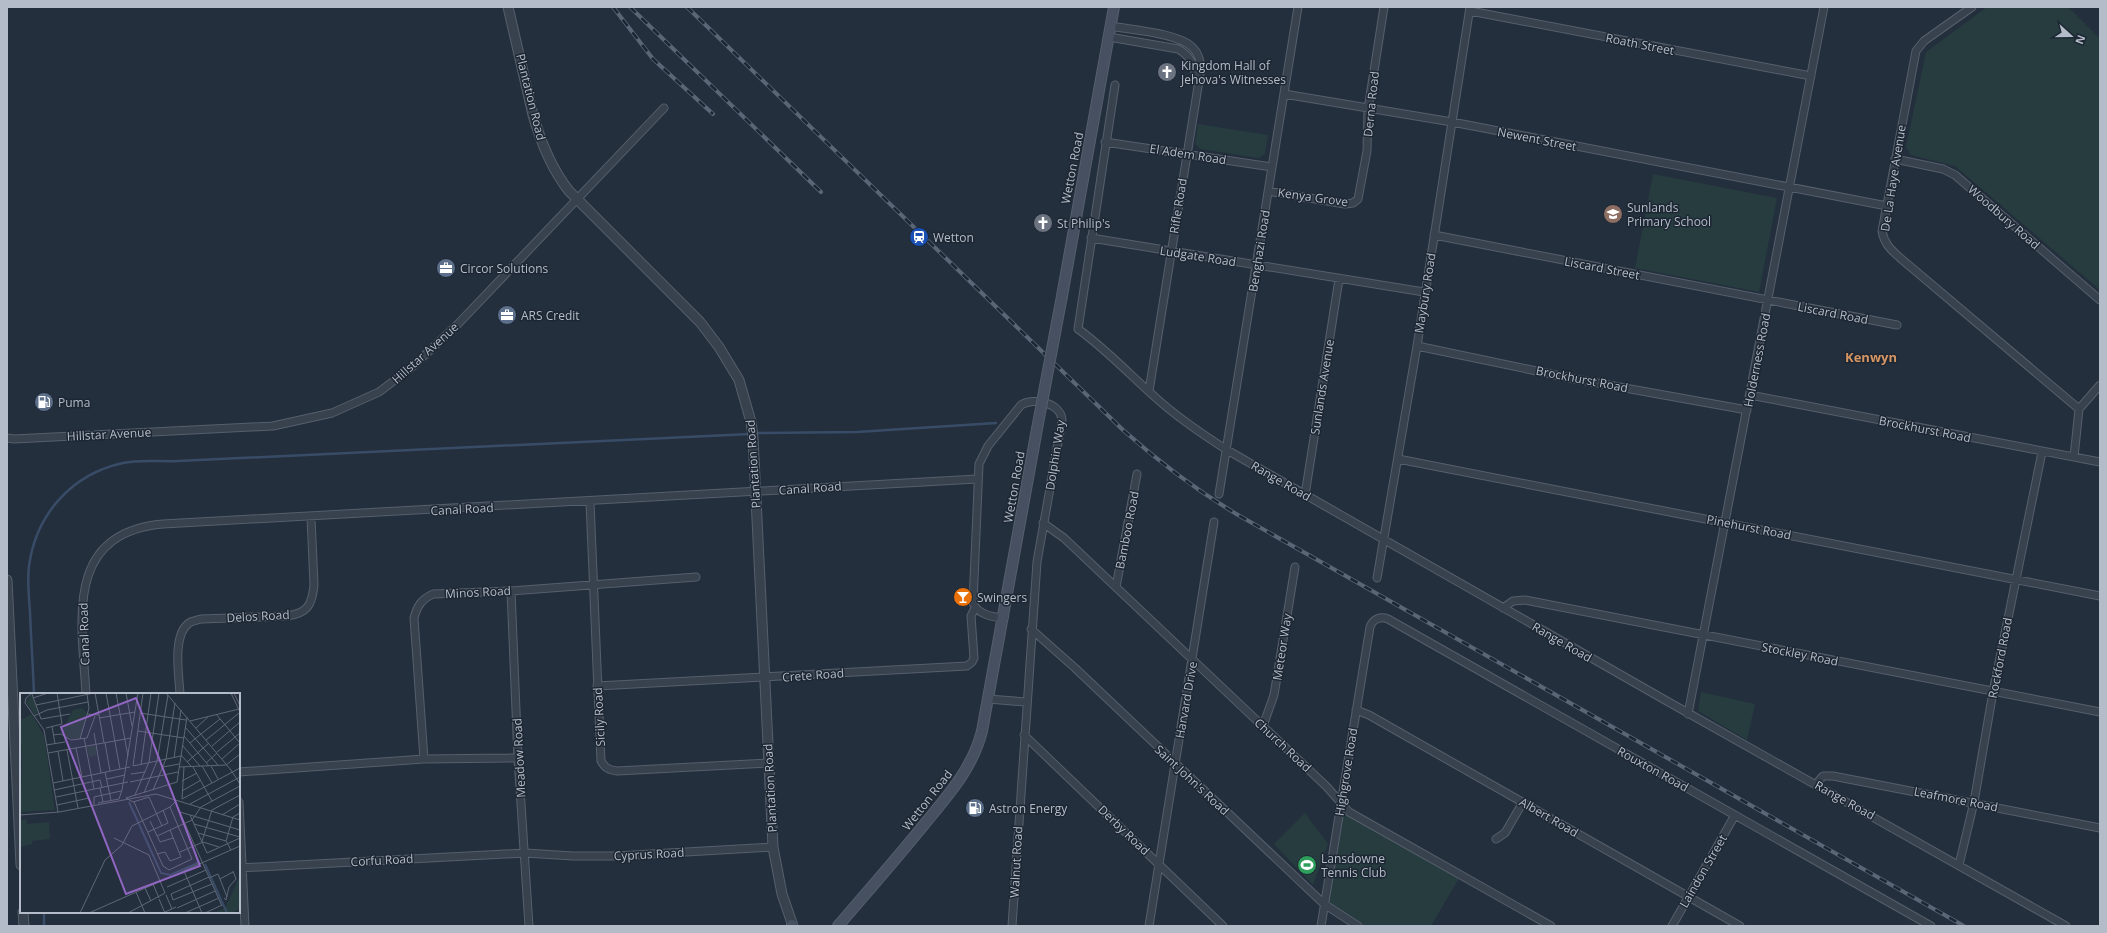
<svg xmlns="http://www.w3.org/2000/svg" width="2107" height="933" viewBox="0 0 2107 933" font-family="'Open Sans',sans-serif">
	<rect width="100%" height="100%" fill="#242f3e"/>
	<path fill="#263c3f" d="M1987 7H2068L2100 39V290L1955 166 1911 155 1906 147 1926 52Z
		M1198 124 1268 135 1265 154 1259 158 1200 149 1195 144Z
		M1653 174 1777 198 1759 292 1635 268Z
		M1701 692 1755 704 1747 740 1698 711Z
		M1342 805 1461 875 1431 926H1356L1323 907Z
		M1305 813 1328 844 1313 885 1274 844Z"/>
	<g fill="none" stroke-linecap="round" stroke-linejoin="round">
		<path stroke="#394c67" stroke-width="2.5" d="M755 433 857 432 996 423
			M34 694C33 667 31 639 30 612 29 597 27 581 29 566 36 514 72 474 123 463 141 459 160 462 178 461L750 434
			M44 926V912"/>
		<g stroke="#565f6c" stroke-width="9">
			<path id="minor" d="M1972 7 1924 41 1916 51 1882 231C1884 243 1890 249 1899 257L2079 409
				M1470 11 1811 76
				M1111 26C1131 30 1180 33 1193 48 1199 54 1200 61 1201 68L1149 391
				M1109 37 1178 49C1191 56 1196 68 1196 82
				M1115 85 1078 329C1106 349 1130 375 1156 398 1178 418 1202 434 1227 450L1665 700 2066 926
				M1284 94 1452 122 1887 206
				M1105 142 1272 167
				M1895 159 1943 169 1955 175 2100 300
				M1268 191 1345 204 1353 203 1358 199 1367 151 1368 109 1384 7
				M1434 235 1897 325
				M1091 238 1424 292
				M1417 346 1575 379 1747 410
				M1750 395 2100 462
				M7 438 14 439 273 426 332 413 379 392 411 368 458 324 664 108
				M2074 457 2079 409 2100 385
				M1398 459 2100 596
				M1219 494 1298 7
				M1305 495 1339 279
				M590 502 601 761C605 768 609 770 617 771L768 763
				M1043 523 1064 538 1327 787 1349 812 1551 926
				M1377 578 1417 346 1470 7
				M1116 587 1137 474
				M511 591 518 758 529 926
				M1503 608 1513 601 1525 600 2100 712
				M1004 618C993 617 978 615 973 603L979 464 988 446 1021 405C1034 397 1061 403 1062 420L1037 562 1012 926
				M1031 629 1075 668 1324 904 1358 926
				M597 686 967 666 972 662 974 658 971 616 975 608
				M86 694C82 622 63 533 163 524L977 479
				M180 694C179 675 172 635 189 623 192 621 198 620 201 619L287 616C307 613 312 606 314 585L311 517
				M988 699 1026 702
				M1356 710 1369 715 1740 926
				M1688 714 1824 7
				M1263 726 1274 695 1295 567
				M1024 735 1223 926
				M424 759 414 618C417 606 422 599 433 594L511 591 696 577
				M239 772 424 759 518 758
				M1816 784 1823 776H1833L2100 828
				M239 802 245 926
				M1496 839 1505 833 1523 802
				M1959 865 1974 802 1993 692 2042 452
				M239 868 525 853 573 856H617L773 847
				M1149 926 1214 522
				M1321 926 1370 627C1373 619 1380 616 1388 619L1931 926
				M1672 926 1735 815"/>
		</g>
		<g stroke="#565f6c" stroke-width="11">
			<path id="tertiary" d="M508 7 533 115C541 143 551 168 569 191L700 322 719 347 739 380 751 422 753 437 773 847 782 894 793 926
				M7 580 21 865
				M23 912 24 926"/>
		</g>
		<g stroke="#565f6c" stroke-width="12">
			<path id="secondary" d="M1062 296 1114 7
				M792 925V926
				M838 926C868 891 898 857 927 821 950 793 973 767 982 731L1037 429"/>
		</g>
		<use href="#minor" stroke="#38414e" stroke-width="7"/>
		<use href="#tertiary" stroke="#38414e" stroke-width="9"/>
		<use href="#secondary" stroke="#465061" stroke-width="10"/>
		<g stroke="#5a6575" stroke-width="4">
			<path id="rail" d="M613 7 653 59 713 114
				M630 7 821 192
				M687 7 1123 430C1159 462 1196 490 1238 515L1964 926"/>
		</g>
		<use href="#rail" stroke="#1d2633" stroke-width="2.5" stroke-dasharray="8" stroke-linecap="butt"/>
		<g stroke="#565f6c" stroke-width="12" stroke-linecap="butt">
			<path id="secondary-bridge" d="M1037 429 1062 296"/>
		</g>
		<use href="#secondary-bridge" stroke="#465061" stroke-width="10"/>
	</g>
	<defs>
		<g id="church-disc" transform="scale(1)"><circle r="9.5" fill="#6b7280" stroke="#1d2633"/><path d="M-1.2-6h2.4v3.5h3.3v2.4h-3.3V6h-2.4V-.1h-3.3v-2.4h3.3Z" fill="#fff"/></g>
		<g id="school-disc" transform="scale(1)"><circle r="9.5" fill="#8d6e63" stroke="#1d2633"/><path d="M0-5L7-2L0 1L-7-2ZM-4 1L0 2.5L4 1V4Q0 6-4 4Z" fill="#fff"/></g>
		<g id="station-disc" transform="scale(1)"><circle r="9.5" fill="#1a4fb4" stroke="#1d2633"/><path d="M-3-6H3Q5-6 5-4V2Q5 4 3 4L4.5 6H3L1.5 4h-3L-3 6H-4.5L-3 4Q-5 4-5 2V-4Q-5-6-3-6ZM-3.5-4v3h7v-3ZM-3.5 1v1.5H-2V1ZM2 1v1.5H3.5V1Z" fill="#fff"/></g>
		<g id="office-disc" transform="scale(1)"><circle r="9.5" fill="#5c6f8a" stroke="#1d2633"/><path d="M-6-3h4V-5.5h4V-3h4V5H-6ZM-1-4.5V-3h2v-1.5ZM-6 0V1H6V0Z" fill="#fff"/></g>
		<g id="fuel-disc" transform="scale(1)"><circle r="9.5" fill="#5c6f8a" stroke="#1d2633"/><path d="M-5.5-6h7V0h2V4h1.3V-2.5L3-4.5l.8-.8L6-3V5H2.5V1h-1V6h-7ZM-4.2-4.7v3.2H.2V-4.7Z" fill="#fff"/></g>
		<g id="bar-disc" transform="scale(1)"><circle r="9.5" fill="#e8710a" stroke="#1d2633"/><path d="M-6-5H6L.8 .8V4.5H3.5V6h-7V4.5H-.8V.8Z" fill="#fff"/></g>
		<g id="stadium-disc" transform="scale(1)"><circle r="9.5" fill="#2e9e5b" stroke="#1d2633"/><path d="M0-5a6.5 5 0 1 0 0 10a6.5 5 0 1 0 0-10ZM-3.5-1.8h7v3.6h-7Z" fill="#fff"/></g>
	</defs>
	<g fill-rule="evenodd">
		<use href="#church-disc" x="1167" y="72"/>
		<use href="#school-disc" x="1613" y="214"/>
		<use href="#church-disc" x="1043" y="223"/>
		<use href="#station-disc" x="919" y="237"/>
		<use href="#office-disc" x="446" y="268"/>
		<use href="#office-disc" x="507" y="315"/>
		<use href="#fuel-disc" x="44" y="402"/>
		<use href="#bar-disc" x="963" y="597"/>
		<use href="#fuel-disc" x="975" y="808"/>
		<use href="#stadium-disc" x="1307" y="865"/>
	</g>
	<g text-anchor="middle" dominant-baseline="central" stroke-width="3" stroke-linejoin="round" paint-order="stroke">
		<g font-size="12" fill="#b4bcc9" stroke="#1d2633">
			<text transform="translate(1640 44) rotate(11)">Roath Street</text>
			<text transform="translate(531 97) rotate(76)">Plantation Road</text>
			<text transform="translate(1371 104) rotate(-84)">Derna Road</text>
			<text transform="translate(1537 139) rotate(11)">Newent Street</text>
			<text transform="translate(1188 154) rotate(9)">El Adem Road</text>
			<text transform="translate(1072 168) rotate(-79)">Wetton Road</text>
			<text transform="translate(1893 178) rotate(-81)">De La Haye Avenue</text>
			<text transform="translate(1313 197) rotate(8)">Kenya Grove</text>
			<text transform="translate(1178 206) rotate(-81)">Rifle Road</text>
			<text transform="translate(2004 217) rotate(41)">Woodbury Road</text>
			<text transform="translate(1259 251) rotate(-81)">Benghazi Road</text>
			<text transform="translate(1198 256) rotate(9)">Ludgate Road</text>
			<text transform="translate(1602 268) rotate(11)">Liscard Street</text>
			<text transform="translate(1425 293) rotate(-81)">Maybury Road</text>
			<text transform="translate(1833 313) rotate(11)">Liscard Road</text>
			<text transform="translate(425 353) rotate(-42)">Hillstar Avenue</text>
			<text transform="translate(1757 360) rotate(-79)">Holderness Road</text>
			<text transform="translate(1582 379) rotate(11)">Brockhurst Road</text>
			<text transform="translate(1322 387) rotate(-81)">Sunlands Avenue</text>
			<text transform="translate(1925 429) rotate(11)">Brockhurst Road</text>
			<text transform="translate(109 434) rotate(-3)">Hillstar Avenue</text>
			<text transform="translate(1055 455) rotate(-81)">Dolphin Way</text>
			<text transform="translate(753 464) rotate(-94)">Plantation Road</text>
			<text transform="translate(1281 481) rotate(30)">Range Road</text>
			<text transform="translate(1014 487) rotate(-80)">Wetton Road</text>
			<text transform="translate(810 488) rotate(-4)">Canal Road</text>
			<text transform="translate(462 509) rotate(-3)">Canal Road</text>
			<text transform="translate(1749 527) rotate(11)">Pinehurst Road</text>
			<text transform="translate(1127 530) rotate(-79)">Bamboo Road</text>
			<text transform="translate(478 592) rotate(-3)">Minos Road</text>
			<text transform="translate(258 616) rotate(-3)">Delos Road</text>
			<text transform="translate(84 634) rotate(-92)">Canal Road</text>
			<text transform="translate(1562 642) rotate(30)">Range Road</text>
			<text transform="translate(1282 647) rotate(-81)">Meteor Way</text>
			<text transform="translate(1800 654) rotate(11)">Stockley Road</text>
			<text transform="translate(2000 658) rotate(-79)">Rockford Road</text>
			<text transform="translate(813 675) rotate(-4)">Crete Road</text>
			<text transform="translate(1186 700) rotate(-80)">Harvard Drive</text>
			<text transform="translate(599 717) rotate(-93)">Sicily Road</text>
			<text transform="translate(1283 745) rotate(43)">Church Road</text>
			<text transform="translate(519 758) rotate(-93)">Meadow Road</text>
			<text transform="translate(1653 769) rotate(29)">Rouxton Road</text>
			<text transform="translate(1346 772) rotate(-81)">Highgrove Road</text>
			<text transform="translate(1192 780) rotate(43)">Saint John's Road</text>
			<text transform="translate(770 788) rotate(-93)">Plantation Road</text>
			<text transform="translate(1956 799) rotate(11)">Leafmore Road</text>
			<text transform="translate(927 800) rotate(-52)">Wetton Road</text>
			<text transform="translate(1845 800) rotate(29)">Range Road</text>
			<text transform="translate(1549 817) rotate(30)">Albert Road</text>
			<text transform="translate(1124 830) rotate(44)">Derby Road</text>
			<text transform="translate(649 854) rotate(-3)">Cyprus Road</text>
			<text transform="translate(382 860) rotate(-3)">Corfu Road</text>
			<text transform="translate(1016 862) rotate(-87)">Walnut Road</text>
			<text transform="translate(1703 871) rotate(-60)">Laindon Street</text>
		</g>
		<g font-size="12" fill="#b4bcc9" stroke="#1d2633" text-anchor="start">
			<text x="1181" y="65">Kingdom Hall of<tspan x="1181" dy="14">Jehova's Witnesses</tspan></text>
			<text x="1627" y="207">Sunlands<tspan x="1627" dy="14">Primary School</tspan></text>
			<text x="1057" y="223">St Philip's</text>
			<text x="933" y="237">Wetton</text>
			<text x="460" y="268">Circor Solutions</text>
			<text x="521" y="315">ARS Credit</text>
			<text x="58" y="402">Puma</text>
			<text x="977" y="597">Swingers</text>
			<text x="989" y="808">Astron Energy</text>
			<text x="1321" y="858">Lansdowne<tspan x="1321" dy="14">Tennis Club</tspan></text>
		</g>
		<g font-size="13" font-weight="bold" fill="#d59563" stroke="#1d2633">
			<text x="1871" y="357">Kenwyn</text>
		</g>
	</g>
	<g transform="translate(20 693)">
		<rect width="220" height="220" fill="#242f3e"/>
		<path d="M12 1 18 19 15 22 6 9ZM62 15 67 20 60 45 51 46 41 40 53 17ZM12 21 24 43 35 117 0 119 2 72 0 27ZM75 52 77 63 69 64 67 54ZM6 126 7 131 29 129 30 146 12 148V151L0 154V127ZM220 183V215L212 220H194L205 215Z" fill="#263c3f"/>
		<path fill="none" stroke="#394c67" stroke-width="2" d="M109 109 141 180 150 182 180 169M185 171 207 220"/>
		<path fill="none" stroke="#5e6776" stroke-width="1" d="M12 0 6 5 5 10 24 37 38 119M75 0 84 50M86 0 100 76M96 0 108 63M106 0 112 33M123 0 113 73 161 63M146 0 211 77 220 91M211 0 220 19M214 0 220 13M12 1 21 26 50 21M13 5 28 0M16 12 74 0M120 20 166 27M67 21 79 22M196 21 220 50M14 23 27 17 68 9M79 25 115 19M170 28 219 16M32 33 35 51M165 34 198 72M26 35 42 31 37 0M176 35 189 23M118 38 164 45M74 40 81 80M181 41 200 26M33 42 41 41 51 47 67 45 75 23M164 43 189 73M64 45 74 96M60 46 69 15 67 1M186 47 219 20M85 50 90 78M170 50 181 41M26 52 45 49M163 53 180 73M192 53 220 29M56 55 62 84M47 57 58 115M38 58 43 88M197 59 220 40M28 60 111 45M161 62 171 73M154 65 161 17M202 66 220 50M167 69 189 50M186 70 197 60M121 72 131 0M182 73 192 90M191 73 198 86M143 74 159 71M159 74 206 72 220 61M164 74 162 106 220 75M173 74 192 108M85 79 91 107M111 81 125 79M87 86 105 82M162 88 177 80M110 89 158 79M33 90 110 74M80 95 83 109M34 97 80 87 82 95M133 97 146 66 155 10M162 98 181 87M124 100 137 68 148 2M115 102 129 69 139 0M36 104 108 89M114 109 143 173 149 177 172 166 150 114M78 110 99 106 102 97 118 0M156 111 202 213M170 111 220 84M37 112 69 105M74 112V104L101 98M160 119 220 137M0 122 39 119 136 101 220 127M170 122 187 160 220 145M202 122 220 111M130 128 140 149 153 145M174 131 220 144M142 133 129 104 113 109 106 105 157 89 167 24M128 139 148 130 143 117M178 140 206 148 211 157M137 143 172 127 181 114 220 93M94 145 129 162 145 200 108 220M182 148 192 117 220 102M206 148 213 124 220 120M160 159 183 149 199 154M137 161 145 159 150 168 161 164 150 137M164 178 182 220M189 184 151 201 153 207 192 191M189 185 198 181 207 204M200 186 213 179M133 191 139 205M147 194 186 177M125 195 131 208M116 199 125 220M146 202 152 216M204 205 206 207 209 194 216 186 213 178M139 206 145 220M157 215 195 198M60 220 85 167 102 152 112 133 150 114 156 108M69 220 220 153M143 220 156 214M165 220 199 205M185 220 202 212"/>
		<path fill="#9266c3" fill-opacity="0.15" stroke="#9266c3" stroke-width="2" d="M116 5 180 173 106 201 41 34Z"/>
		<rect width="220" height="220" fill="none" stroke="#b4bcc9" stroke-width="2"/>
	</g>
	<rect width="2107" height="933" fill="none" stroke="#b4bcc9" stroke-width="16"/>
	<g transform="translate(2071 36) rotate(111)" stroke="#1d2633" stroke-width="3" paint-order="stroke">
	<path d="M0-3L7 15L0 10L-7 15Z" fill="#b4bcc9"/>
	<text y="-6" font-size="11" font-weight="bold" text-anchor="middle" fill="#b4bcc9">N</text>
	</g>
</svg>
